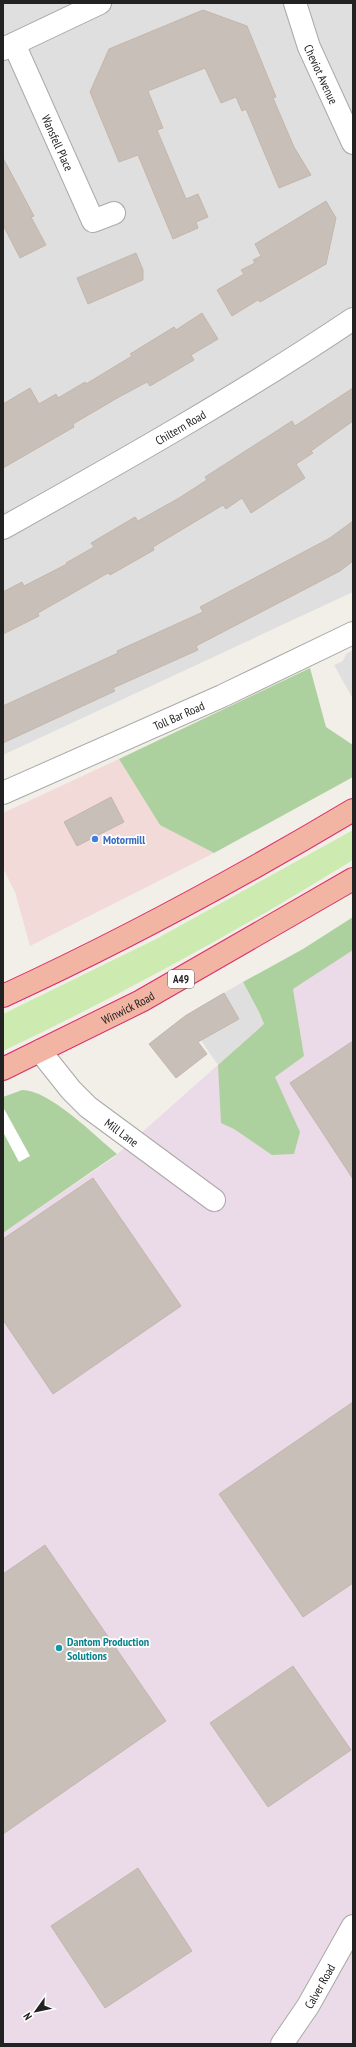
<svg xmlns="http://www.w3.org/2000/svg" width="356" height="2047" viewBox="0 0 356 2047" font-family="'PT Sans Narrow',sans-serif">
	<rect width="100%" height="100%" fill="#f2efe9"/>
	<path fill="#e0dfdf" d="M3 3H353V592L3 755Z
		M353 650V699L334 665 343 661 346 654Z
		M243 982 259 1012 264 1024 218 1065 184 1016Z"/>
	<path fill="#f2dad9" d="M119 759 160 824 214 853 30 946 15 892 3 868V813Z"/>
	<path fill="#ebdbe8" d="M353 944V2044H3V1233L113 1158 264 1024 279 991Z"/>
	<path fill="#cdebb0" d="M353 830V860C240 930 123 994 3 1051V1014L156 939Z"/>
	<path fill="#add19e" d="M310 668 326 727 353 745V777L214 853 160 825 119 759Z
		M353 917V950L293 989 304 1056 275 1077 300 1132 294 1154 272 1155 234 1129 221 1123 218 1065 264 1024 259 1012 243 982 303 949Z
		M22 1090C50 1090 95 1136 117 1154L3 1233V1097Z"/>
	<path fill="#fff" d="M3 1107 30 1156 19 1162 3 1132Z"/>
	<path fill="#c7bfb8" stroke="#c4b6ab" d="M203 10 247 26 276 97 273 98 294 147 311 175 279 188 246 109 242 111 236 97 221 103 205 68 148 91 163 128 157 130 186 199 198 194 208 217 196 222 198 228 173 239 138 155 119 162 90 92 109 49Z
		M3 158 34 216 31 217 46 245 20 258 3 225Z
		M326 201 336 218 326 264 260 302 258 300 232 316 217 290 244 274 241 270 255 263 253 260 261 256 255 244Z
		M136 253 143 270V280L88 304 77 278Z
		M202 313 218 339 191 355 194 360 150 386 147 382 119 397 73 424 74 427 3 468V404L30 388 39 404 56 394 58 398 85 382 86 384 132 356 130 354 174 327 176 330Z
		M353 388V421L311 451 313 453 296 464 305 478 251 513 242 498 226 509 223 505 153 547 154 550 110 575 108 573 38 613 39 616 3 634V592L22 582 24 586 67 564 66 563 94 547 91 543 135 517 138 521 179 498 207 480 205 477 292 421 295 426Z
		M353 521V561L340 571 196 646 198 650 113 688 115 691 3 743V706L118 653 117 651 203 612 200 607 330 538Z
		M111 797 124 822 77 846 64 822Z
		M224 993 239 1019 198 1042 207 1054 176 1078 149 1044 185 1016Z
		M353 1041V1179L290 1083Z
		M93 1178 181 1306 53 1394 3 1320V1239Z
		M353 1402V1583L303 1617 219 1494Z
		M45 1545 166 1721 3 1834V1574Z
		M293 1666 351 1750 268 1807 210 1723Z
		M138 1868 192 1951 105 2008 51 1926Z"/>
	<g fill="none" stroke-linecap="round" stroke-linejoin="round">
		<g stroke="#a9a9a9" stroke-width="24">
			<g id="minor">
				<path id="s1" d="M295 3 309 47 353 143"/>
				<path id="s2" d="M14 44 93 221 114 213"/>
				<path d="M3 49 100 3"/>
				<path id="s3" d="M3 528C121 462 240 395 353 319"/>
				<path id="s4" d="M3 793 222 696 353 633"/>
				<path id="s5" d="M40 1051 71 1090 88 1107 214 1200"/>
			</g>
		</g>
		<g stroke="#a9a9a9" stroke-width="24">
			<g id="tertiary">
				<path id="s6" d="M282 2044 308 2006 353 1926"/>
			</g>
		</g>
		<g stroke="#dc2a67" stroke-width="24">
			<g id="trunk">
				<path d="M3 996C123 941 239 878 353 810"/>
				<path id="s7" d="M3 1069 141 1001 353 879"/>
			</g>
		</g>
		<use href="#minor" stroke="#fff" stroke-width="22"/>
		<use href="#tertiary" stroke="#fff" stroke-width="22"/>
		<use href="#trunk" stroke="#f2b4a3" stroke-width="22"/>
	</g>
	<circle fill="#3f7fe0" stroke="#fff" stroke-width="1.5" cx="95" cy="839" r="4"/>
	<circle fill="#0f9aa8" stroke="#fff" stroke-width="1.5" cx="59" cy="1648" r="4"/>
	<g text-anchor="middle" dominant-baseline="central" stroke-width="3.5" stroke-linejoin="round" paint-order="stroke">
		<rect fill="#fff" stroke="#646464" stroke-width="1" x="168" y="970" width="26" height="18" rx="3"/>
		<g font-size="11" font-weight="bold" fill="#222">
			<text x="181" y="979">A49</text>
		</g>
		<g font-size="12" fill="#222" stroke="#fff">
			<text stroke="none"><textPath href="#s1" startOffset="76">Cheviot Avenue</textPath></text>
			<text stroke="none"><textPath href="#s2" startOffset="108">Wansfell Place</textPath></text>
			<text stroke="none"><textPath href="#s3" startOffset="204">Chiltern Road</textPath></text>
			<text stroke="none"><textPath href="#s4" startOffset="192">Toll Bar Road</textPath></text>
			<text stroke="none"><textPath href="#s7" startOffset="139">Winwick Road</textPath></text>
			<text stroke="none"><textPath href="#s5" startOffset="116">Mill Lane</textPath></text>
			<text stroke="none"><textPath href="#s6" startOffset="69">Calver Road</textPath></text>
		</g>
		<g font-size="12" font-weight="bold" fill="#366cbe" stroke="#fff" text-anchor="start">
			<text x="103" y="839">Motormill</text>
		</g>
		<g font-size="12" font-weight="bold" fill="#0d838f" stroke="#fff" text-anchor="start">
			<text x="67" y="1641">Dantom Production<tspan x="67" dy="14">Solutions</tspan></text>
		</g>
	</g>
	<rect width="356" height="2047" fill="none" stroke="#222222" stroke-width="8"/>
	<g transform="translate(36 2011) rotate(237)" stroke="#ffffff" stroke-width="3" paint-order="stroke">
	<path d="M0-3L7 15L0 10L-7 15Z" fill="#222222"/>
	<text y="-6" font-size="11" font-weight="bold" text-anchor="middle" fill="#222222">N</text>
	</g>
</svg>
